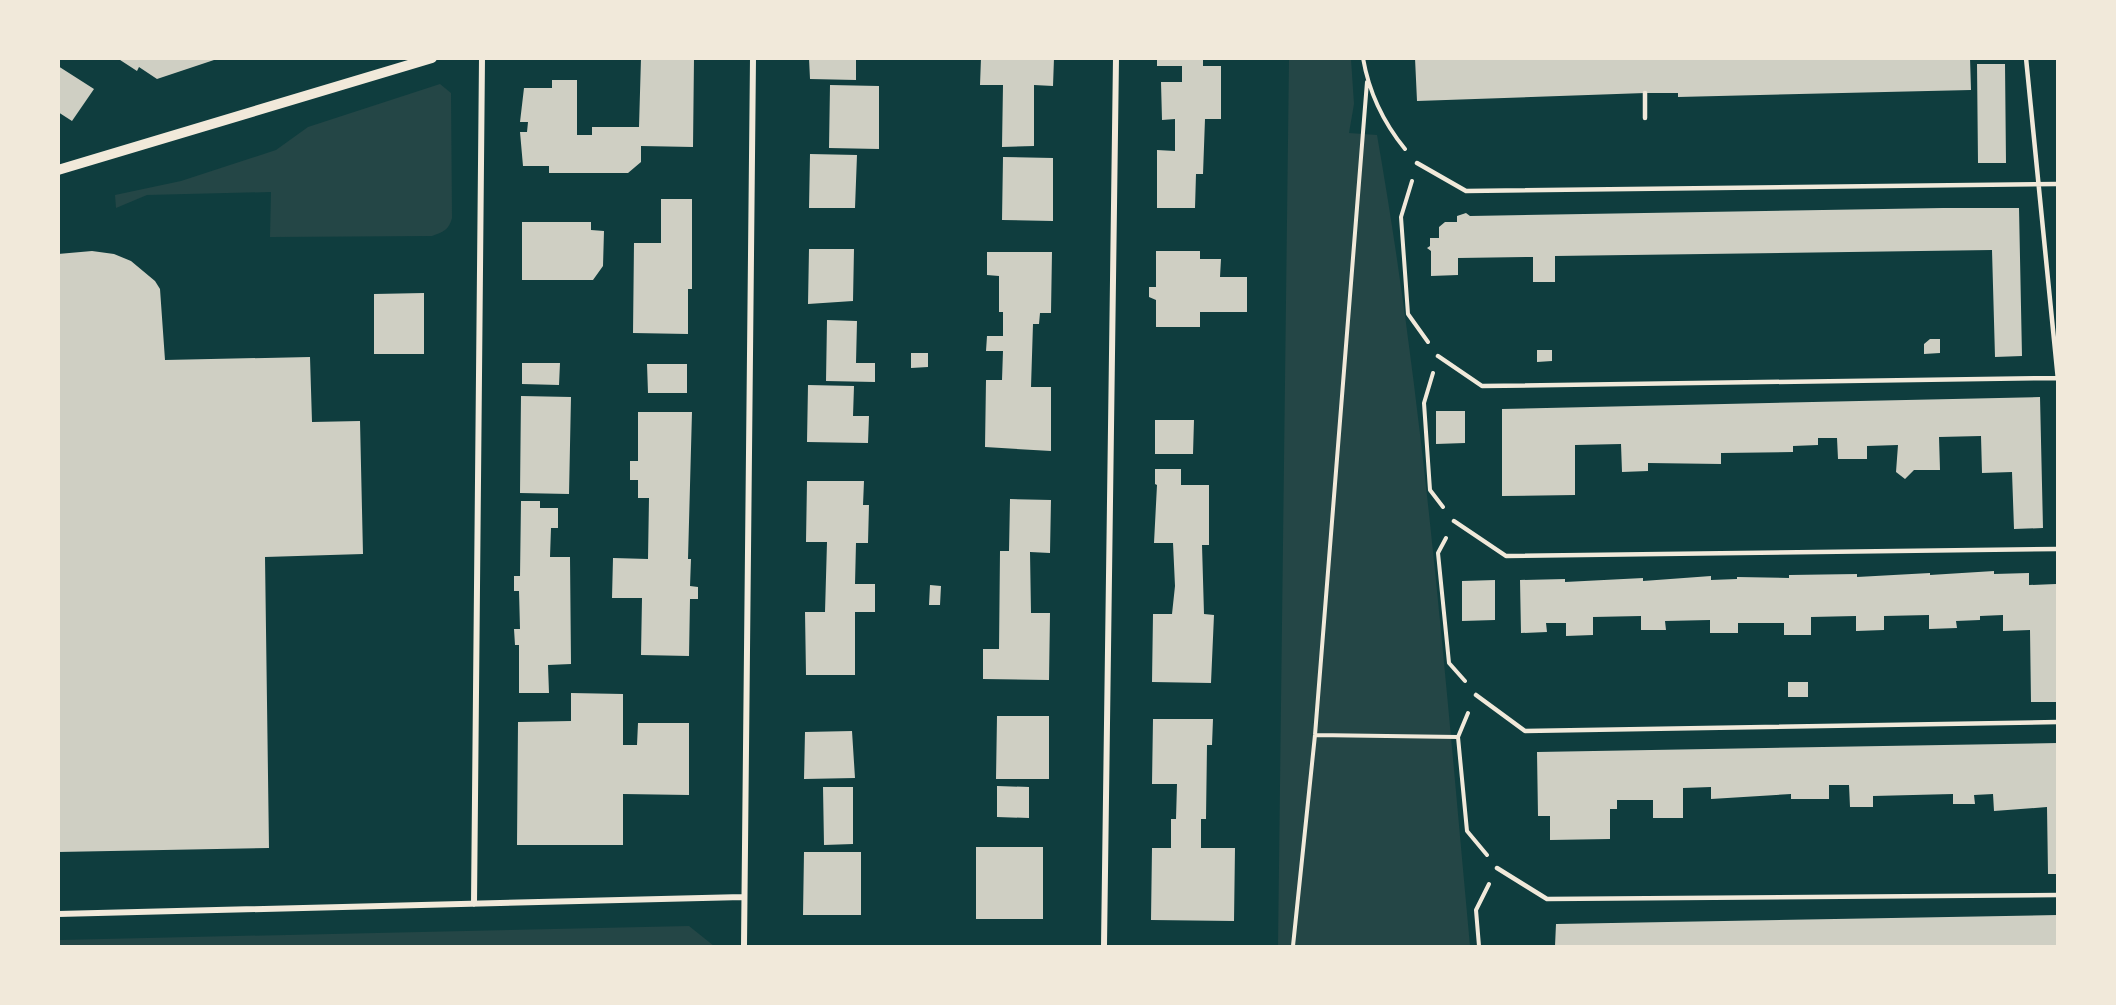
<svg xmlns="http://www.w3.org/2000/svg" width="2116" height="1005" viewBox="0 0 2116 1005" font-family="'Zilla Slab',serif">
	<rect width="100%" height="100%" fill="#0f3d3e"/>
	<path fill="#244646" d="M1289 59H1351L1354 104 1349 133 1377 135C1424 403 1445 675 1470 946H1278Z
		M440 84 451 93 452 218C449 230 443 232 432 236L270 237 271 192 147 195 116 208 115 195 181 181 276 150 308 127Z
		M689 926 714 946H58L59 940Z"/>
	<path fill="#cfcfc3" d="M117 58H216L217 59 157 79 139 67 137 71Z
		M641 58H694L693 147 641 146V162L628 173H549V166H523L520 132H527L528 122H520L524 88H552V80H577V135H592V127H639Z
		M809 58H856V80L810 79Z
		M981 58H1054L1053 86 1034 85V146L1002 147 1003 85H980Z
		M1157 58H1203V66H1221V119H1205L1203 174H1196L1195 208H1157V150L1175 151V119L1162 120 1161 82H1182V66H1157Z
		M1415 58H1970L1971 90 1678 97V93H1645L1417 101Z
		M1977 64H2005L2006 163H1978Z
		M58 66 94 89 72 121 58 112Z
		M830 85 879 86V149L829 148Z
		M810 154 857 155 855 208H809Z
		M1003 157 1053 158V221L1002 220Z
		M661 199H692V289H688V334L633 333 634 243H661Z
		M1943 208H2019L2022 356 1995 357 1992 250 1555 256V282H1533V257L1458 258V275L1431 276V251L1427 248 1430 246V238H1439V227L1445 222H1457V216L1466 213 1470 216Z
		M522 222H591V230L604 231 603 266 593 280H522Z
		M809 249H854L853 301 808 304Z
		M92 251 114 254 131 261 155 281 160 289 165 360 310 357 312 422 360 421 363 554 265 557 269 848 58 852V254Z
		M1156 251H1200V259H1221L1220 277H1247V312H1200V327H1156V300L1149 297V287H1156Z
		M987 252H1052L1051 313H1040L1039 324H1033L1031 387H1051V451L985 447 986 380H1002L1003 351H986L987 336H1003V312H999V276L987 275Z
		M424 293V354H374V294Z
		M827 320 857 321 856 363H875V382L826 381Z
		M1930 339H1940V353L1924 354V344Z
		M1537 350H1552V361L1537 362Z
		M911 353H928V367L911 368Z
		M522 363H560L559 385 522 384Z
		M647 364H687V393H648Z
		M808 385 854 386 853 416H869L868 443 807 442Z
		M521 396 571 397 569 494 520 493Z
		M2040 397 2043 528 2014 529 2012 472 1982 473 1981 436 1939 437 1940 470H1914L1905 479 1896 472 1898 445 1867 446V459H1838L1837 438H1818V445L1793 446V452L1721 453V464L1648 463V471L1622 472 1621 444 1575 445V495L1502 496V409Z
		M1436 411H1465V443L1436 444Z
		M638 412H692L688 559H691L690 586 698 587V599H690L689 656 641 655 642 598H612L613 558 648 559 649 498H638V480H630V461H638Z
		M1155 420H1194L1193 454H1155Z
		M1155 469H1181V485H1209V545H1202L1204 614 1214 615 1211 683 1152 682 1153 614H1172L1175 586 1173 543H1154L1157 485 1155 484Z
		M807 481H864L863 505H869L868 543H856L855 584H875V612H855V675H806L805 612H825L827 542H806Z
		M1010 499 1051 500 1050 553 1030 552 1031 613H1050L1049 680 983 679V649H999L1000 551H1009Z
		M521 501H540V508H558V528H551L550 557H570L571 664 548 665 549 693H519V645H515L514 629H520L519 591H514V576H520Z
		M1994 571V574L2029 573V585L2056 584 2058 702H2031L2030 630 2003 631V615L1980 616V620L1956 621 1957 628 1929 629V615L1884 616V630L1856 631V616L1811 617V635H1784V623H1738V633H1710V620L1665 621 1666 630H1641V616L1593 617V635L1566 636V623H1546L1547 632 1521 633 1520 580 1565 579V582L1643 578V581L1711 576V580L1737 579V577L1789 578V575L1857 574V577L1930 573V575Z
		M1495 580V620L1462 621V581Z
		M930 585 941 586 940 605H929Z
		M1788 682H1808V697H1788Z
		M571 693 623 694V745H637L638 723H689V795L623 794V845H517L518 722 571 721Z
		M997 716H1049V779H996Z
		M1153 719H1213L1212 745H1207L1206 819H1201V848H1235L1234 921 1151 920 1152 848H1171V819H1176L1177 784H1152Z
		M852 731 855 778 804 779 805 732Z
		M2058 743V874H2048L2047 807 1994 811 1993 794 1974 795 1975 804H1953V794L1873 796V807H1850L1849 785H1829V799H1791V794L1711 799V787L1683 788V818H1653V800H1617V809H1610V839L1550 840V816H1538L1537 752Z
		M997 786 1029 787V818L997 817Z
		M823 787H853V844L824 845Z
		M976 847H1043V919H976Z
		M804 852H861V915H803Z
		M2058 915V946H1555L1556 924Z"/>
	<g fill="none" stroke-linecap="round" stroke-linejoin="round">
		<path stroke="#f1e9da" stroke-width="4" d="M1363 58C1369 93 1383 122 1405 149
			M1412 181 1401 217 1408 314 1428 342
			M1433 373 1424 403 1430 490 1443 507
			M1446 538 1438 553 1449 663 1465 681
			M1468 713 1458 737 1467 831 1487 855
			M1315 735 1458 737
			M1293 946 1315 735 1367 82
			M1479 946 1476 910 1489 884"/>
		<path stroke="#f1e9da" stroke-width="4.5" d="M2026 58 2058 380
			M1645 118V93
			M1417 163 1466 191 2058 184
			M1438 356 1482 386 2057 378
			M1454 521 1506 556 2058 549
			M1476 695 1525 731 2058 722
			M1497 868 1547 899 2058 895"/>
		<path stroke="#f1e9da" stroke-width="6" d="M474 904 482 58
			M58 914 743 897
			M744 946 753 58
			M1104 946 1116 58"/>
		<path stroke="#f1e9da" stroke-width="10" d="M58 170 432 58"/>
	</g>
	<rect width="2116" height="1005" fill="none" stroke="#f1e9da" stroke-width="120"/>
</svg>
